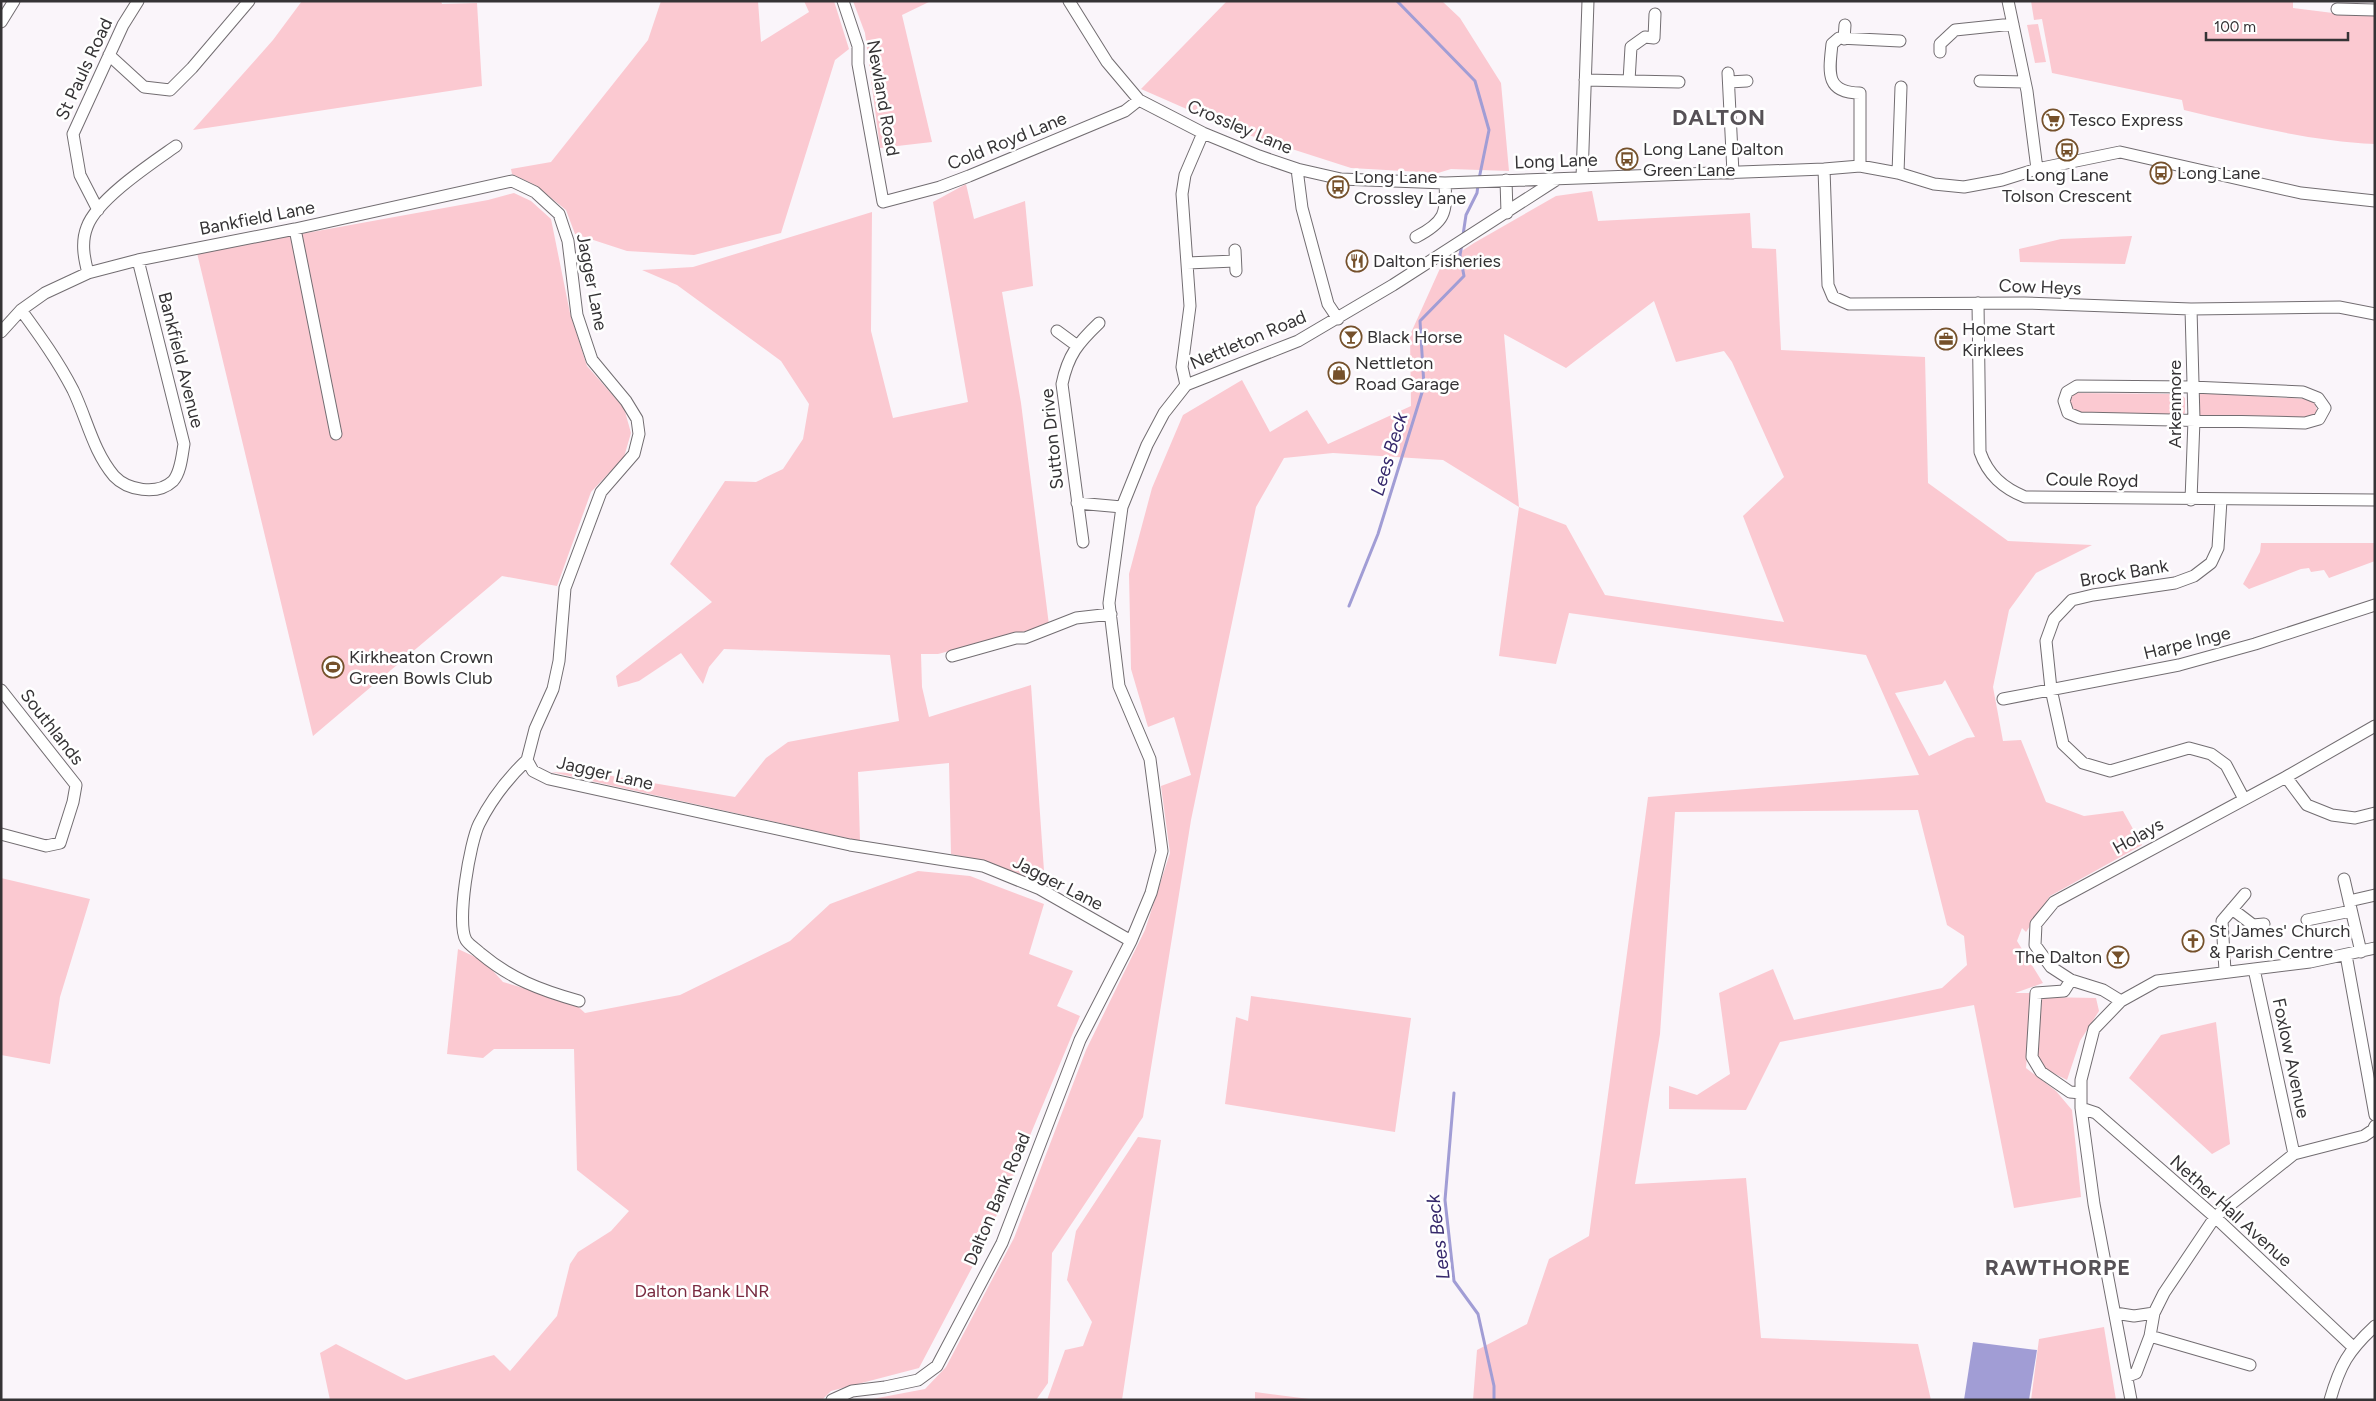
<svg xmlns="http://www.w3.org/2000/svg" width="2376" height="1401" viewBox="0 0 2376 1401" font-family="Figtree,sans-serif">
	<rect width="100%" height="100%" fill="#faf5fa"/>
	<path fill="#fbc9d1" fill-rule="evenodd" d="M302 1H441L442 4 477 3 482 86 193 130 273 40Z
		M661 1H758L761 42 809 12 804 1H834L849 49 835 60 781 233 694 255 627 251 575 234 566 210 535 185 512 174 511 169 551 162 648 40Z
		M853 1H931L902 15 932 142 880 148 865 33Z
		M1227 1H1442L1460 18 1501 83 1509 171 1451 169 1438 173 1351 168 1239 132 1141 89Z
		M2031 1H2288L2293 2V8L2341 14 2375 15V144C2310 141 2247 125 2184 110L2182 100 2052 73 2042 19 2034 20Z
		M2038 24 2046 62 2035 63 2027 25Z
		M966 184 974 219 1025 201 1033 286 1002 292 1021 403 1049 625 938 654H921L922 687 929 717 1031 685 1045 885 984 861 951 854 949 763 858 772 860 841 551 772 606 775 735 797 766 758 788 742 899 721 890 655 724 649 709 667 703 684 681 653 639 681 618 687 616 676 712 602 670 564 725 481 756 482 783 469 803 439 809 404 781 361 677 285 642 270 693 267 872 212 871 331 893 418 968 402 933 202Z
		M1592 191 1598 221 1750 213 1752 248 1776 249 1781 350 1925 357 1928 483 2008 541 2092 545 2036 573 2009 610 1993 687 2003 741 2021 740 2046 802 2084 816 2123 811 2142 845 2050 896 2026 932 2022 928 2017 941 2043 983 2015 993H2032L2026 1068 2056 1091 2072 1110 2081 1197 2014 1208 1974 1005 1780 1042 1746 1110 1669 1109V1086L1697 1095 1730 1074 1719 993 1773 969 1794 1020 1942 988 1967 965 1964 936 1947 925 1918 810 1675 812 1660 1034 1635 1184 1746 1178 1761 1338 1918 1344 1931 1400H1473L1477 1350 1527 1324 1549 1259 1589 1236 1648 797 1919 775 1866 655 1569 613 1556 664 1499 656 1519 507 1443 460 1333 453 1284 458 1256 507 1191 820 1143 1117 1052 1253 1048 1383 1036 1400H867L925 1389 946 1367 1014 1238 1086 1050 1145 930 1170 853 1161 786 1191 775 1174 717 1148 727 1131 669 1129 574 1152 488 1183 415 1242 380 1270 432 1307 410 1328 444 1411 406 1410 335 1442 264 1474 243 1556 196ZM1654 301 1676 362 1724 351 1732 362 1784 477 1743 516 1784 622 1605 595 1566 525 1519 507 1504 334 1566 368ZM1945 680 1975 737 1967 738 1929 756 1895 693 1942 684Z
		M514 193 531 201 551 219 570 313 587 366 624 408 631 433 624 457 591 492 557 586 502 576 313 736 197 253 488 200Z
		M2132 236 2125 264 2020 262 2019 249 2061 239Z
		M2076 393 2180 394 2185 398V413L2181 416 2077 413 2071 411 2069 397Z
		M2201 393 2308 399 2315 403 2317 411 2313 417 2307 419 2201 417 2198 413V396Z
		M2261 543H2375V561L2329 578 2324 570 2311 572 2309 568 2301 569 2249 589 2243 584 2260 552Z
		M918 871 970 876 1044 904 1029 954 1073 971 1057 1006 1080 1016 985 1243 919 1368 831 1391 822 1400H330L320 1353 336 1344 406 1380 494 1355 510 1371 557 1316 570 1264 578 1252 611 1231 629 1211 577 1170 574 1049H494L483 1058 447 1054 458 949 484 961 503 982 574 1003 585 1013 680 995 790 941 830 904Z
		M1 878 90 899 60 997 50 1064 1 1055Z
		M1251 996 1411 1018 1395 1132 1225 1104 1236 1017 1248 1021Z
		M2042 997 2096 998 2099 1011 2080 1041 2067 1080 2045 1069 2037 1055Z
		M2216 1022 2230 1144 2212 1154 2129 1078 2161 1035Z
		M1138 1137 1161 1140 1122 1400H1047L1065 1350 1083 1346 1092 1322 1067 1280 1076 1231Z
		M2104 1327 2116 1400H2031L2039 1339Z
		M1255 1392 1317 1400H1255Z"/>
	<path fill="#a19dd5" d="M1973 1342 2037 1350 2029 1400H1964Z"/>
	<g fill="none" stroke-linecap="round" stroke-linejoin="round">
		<path stroke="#a19dd5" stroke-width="3" d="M1397 1 1475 81 1489 130 1479 179
			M1463 235 1466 215 1477 193 1478 185
			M1349 606 1378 534 1424 386 1420 321 1464 276 1460 255 1462 244
			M1454 1093 1445 1200 1454 1281 1478 1314 1494 1386V1400"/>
		<g stroke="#726d71" stroke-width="13">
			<path id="minor" d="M843 1 858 46V64L883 202 940 187 969 176 1125 111 1139 100
				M1069 1 1107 62 1139 100 1203 133 1259 156 1297 169 1341 179 1445 183 1824 169 1860 166 1898 173 1934 184 1964 187 2002 180 2037 169 2120 152 2301 193 2375 201
				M2008 1 2027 91 2037 169
				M2337 9 2375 10
				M1 22 14 1
				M1844 39 1845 25
				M1940 52V44L1955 30 2013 24
				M109 55 144 87 170 90 192 68 249 1
				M1728 73 1733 173
				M1585 80 1679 82
				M1629 81 1631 47 1645 37 1654 38 1655 14
				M1980 81 2025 82
				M1729 82 1747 81
				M1860 166V93C1825 93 1829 72 1832 44L1839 38 1900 41
				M1297 169 1302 208 1328 304 1338 319
				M1824 169 1828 285 1833 297 1849 304 2024 303 2191 309 2339 307 2375 314
				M1898 173 1901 87
				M1582 178 1588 1
				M1506 180 1507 213
				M98 210 80 175 73 134 123 25 138 1
				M295 229 336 434
				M1416 237C1445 222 1447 213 1445 183
				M1235 250 1236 271
				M1187 263 1235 261
				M88 273C84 258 81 242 87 227 97 199 152 163 176 146
				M1978 303 1980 452C1988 475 2003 488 2025 497L2375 500
				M21 310C40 336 58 361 73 390 87 419 93 451 114 476 127 490 157 496 173 481 181 472 182 455 184 444L138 260
				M1057 331 1076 345
				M1 332 21 310 45 293 88 273 138 260 295 229 512 181 535 192 559 214 568 241 577 315 592 360 626 401 637 419 639 434 634 454 601 492 565 588 559 661 553 689 535 729 527 760 533 771 549 779 850 845 983 866 1040 889 1131 941
				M1186 385 1182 367 1190 306 1182 194 1185 175 1203 133
				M2077 386 2192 387 2303 392 2318 398 2325 408 2319 419 2305 423 2080 418 2068 413 2064 401 2067 392Z
				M2191 500 2194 420 2191 309
				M2221 500 2218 548 2211 563 2194 576 2175 583 2093 595 2072 600 2054 619 2046 641 2051 689 2063 744 2083 763 2110 771 2189 748 2211 754 2226 765 2244 799
				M1077 503 1122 507
				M1083 542 1062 384C1068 355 1078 343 1099 323
				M952 656 1016 638H1025L1076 618 1111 614
				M1 690 76 785 73 802 60 843 46 846 1 834
				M2003 699 2179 665 2255 644 2375 605
				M527 760C508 778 491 800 479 824 470 842 456 923 466 940 469 945 476 949 480 953 511 979 540 990 579 1001
				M2286 777 2307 805 2332 815 2355 818 2375 813
				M2344 879 2361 952
				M2349 901 2375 895
				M2232 909 2253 925 2264 924
				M2307 920 2351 911
				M2346 955 2375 1115
				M2254 969 2294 1154
				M2225 971 2222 921 2245 894
				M2071 980 2064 991 2036 993 2032 1057 2041 1072 2070 1092 2081 1093
				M2121 1001 2103 990 2071 980 2051 967 2035 945 2036 924 2054 902 2286 777 2375 726
				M2081 1108 2096 1113 2215 1217 2353 1347
				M2115 1313 2134 1316 2154 1313
				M2150 1336 2250 1365
				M2128 1376 2136 1373 2150 1336 2154 1313 2164 1293 2215 1217 2294 1154 2364 1136 2373 1130 2375 1126
				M832 1400 852 1391 885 1387 918 1380 937 1366 1002 1243 1080 1040 1131 941 1151 893 1162 851 1150 759 1119 686 1109 603 1122 507 1147 445 1164 413 1186 385 1298 341 1393 285 1556 180
				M2131 1400 2094 1204 2081 1108V1080L2094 1029 2121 1001 2157 981 2310 962 2375 948
				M2330 1400C2340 1365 2348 1351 2375 1326"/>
		</g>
		<use href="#minor" stroke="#fff" stroke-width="11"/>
	</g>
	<defs>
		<g id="supermarket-ring" transform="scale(1.125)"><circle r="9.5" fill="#fff" stroke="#75512b" stroke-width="1.5"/><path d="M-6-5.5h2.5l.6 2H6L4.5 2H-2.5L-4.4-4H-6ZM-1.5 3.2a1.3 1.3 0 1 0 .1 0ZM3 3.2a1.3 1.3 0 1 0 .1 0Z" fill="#75512b"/></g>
		<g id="bus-ring" transform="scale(1.125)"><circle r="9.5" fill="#fff" stroke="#75512b" stroke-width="1.5"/><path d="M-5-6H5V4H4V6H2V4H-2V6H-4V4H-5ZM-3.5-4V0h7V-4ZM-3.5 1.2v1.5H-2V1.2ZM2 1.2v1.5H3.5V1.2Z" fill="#75512b"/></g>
		<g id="restaurant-ring" transform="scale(1.125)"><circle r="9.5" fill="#fff" stroke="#75512b" stroke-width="1.5"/><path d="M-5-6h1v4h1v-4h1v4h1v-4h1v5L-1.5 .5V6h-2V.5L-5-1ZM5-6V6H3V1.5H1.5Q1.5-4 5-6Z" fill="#75512b"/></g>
		<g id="bar-ring" transform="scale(1.125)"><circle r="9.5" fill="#fff" stroke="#75512b" stroke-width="1.5"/><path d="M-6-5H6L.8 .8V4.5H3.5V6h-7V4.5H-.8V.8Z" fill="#75512b"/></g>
		<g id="office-ring" transform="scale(1.125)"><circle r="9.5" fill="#fff" stroke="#75512b" stroke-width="1.5"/><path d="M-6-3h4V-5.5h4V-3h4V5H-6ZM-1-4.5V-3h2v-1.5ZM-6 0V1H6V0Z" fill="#75512b"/></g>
		<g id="shop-ring" transform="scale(1.125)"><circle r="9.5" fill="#fff" stroke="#75512b" stroke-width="1.5"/><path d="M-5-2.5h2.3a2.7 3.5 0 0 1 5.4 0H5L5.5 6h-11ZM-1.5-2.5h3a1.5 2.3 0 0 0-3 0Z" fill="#75512b"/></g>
		<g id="stadium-ring" transform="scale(1.125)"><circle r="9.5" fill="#fff" stroke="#75512b" stroke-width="1.5"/><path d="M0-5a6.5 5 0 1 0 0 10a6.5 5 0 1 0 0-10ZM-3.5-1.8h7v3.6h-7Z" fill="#75512b"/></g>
		<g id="church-ring" transform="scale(1.125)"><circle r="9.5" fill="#fff" stroke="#75512b" stroke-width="1.5"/><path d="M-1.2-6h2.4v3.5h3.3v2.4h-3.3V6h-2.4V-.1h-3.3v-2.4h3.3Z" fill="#75512b"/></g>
	</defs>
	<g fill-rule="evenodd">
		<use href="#supermarket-ring" x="2053" y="120"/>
		<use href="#bus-ring" x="2067" y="150"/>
		<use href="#bus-ring" x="1627" y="159"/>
		<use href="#bus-ring" x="2161" y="173"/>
		<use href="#bus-ring" x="1338" y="187"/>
		<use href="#restaurant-ring" x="1357" y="261"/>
		<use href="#bar-ring" x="1351" y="337"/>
		<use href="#office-ring" x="1946" y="339"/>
		<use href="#shop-ring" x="1339" y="373"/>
		<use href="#stadium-ring" x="333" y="667"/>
		<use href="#church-ring" x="2193" y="941"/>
		<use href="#bar-ring" x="2118" y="957"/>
	</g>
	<g text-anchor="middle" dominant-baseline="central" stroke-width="5" stroke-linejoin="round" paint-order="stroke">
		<g font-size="18" fill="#353335" stroke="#fff">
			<text transform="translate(84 69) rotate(-65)">St Pauls Road</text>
			<text transform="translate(883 98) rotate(80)">Newland Road</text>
			<text transform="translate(1240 127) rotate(23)">Crossley Lane</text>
			<text transform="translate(1007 141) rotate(-22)">Cold Royd Lane</text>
			<text transform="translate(1556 161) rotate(-2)">Long Lane</text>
			<text transform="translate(257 218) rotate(-11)">Bankfield Lane</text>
			<text transform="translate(592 282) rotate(79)">Jagger Lane</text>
			<text transform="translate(2040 287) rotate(2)">Cow Heys</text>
			<text transform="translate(1248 340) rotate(-23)">Nettleton Road</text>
			<text transform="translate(181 360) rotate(76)">Bankfield Avenue</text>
			<text transform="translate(2175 404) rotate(-90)">Arkenmore</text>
			<text transform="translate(1052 439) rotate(-96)">Sutton Drive</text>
			<text transform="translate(2092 480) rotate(1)">Coule Royd</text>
			<text transform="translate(2124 573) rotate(-10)">Brock Bank</text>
			<text transform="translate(2187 643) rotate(-14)">Harpe Inge</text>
			<text transform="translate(52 727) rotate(52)">Southlands</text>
			<text transform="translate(605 773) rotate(13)">Jagger Lane</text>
			<text transform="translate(2138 836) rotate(-29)">Holays</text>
			<text transform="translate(1058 883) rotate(27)">Jagger Lane</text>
			<text transform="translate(2291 1058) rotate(78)">Foxlow Avenue</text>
			<text transform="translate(997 1199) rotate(-67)">Dalton Bank Road</text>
			<text transform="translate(2231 1211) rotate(42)">Nether Hall Avenue</text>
		</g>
		<g font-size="18" fill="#353335" stroke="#fff" text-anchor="start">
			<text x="2069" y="120">Tesco Express</text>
			<text x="1643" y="149">Long Lane Dalton<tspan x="1643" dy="21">Green Lane</tspan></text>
			<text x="2177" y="173">Long Lane</text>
			<text x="2067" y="175" text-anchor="middle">Long Lane<tspan x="2067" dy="21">Tolson Crescent</tspan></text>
			<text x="1354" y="177">Long Lane<tspan x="1354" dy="21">Crossley Lane</tspan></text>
			<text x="1373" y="261">Dalton Fisheries</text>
			<text x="1962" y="329">Home Start<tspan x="1962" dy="21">Kirklees</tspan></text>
			<text x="1367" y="337">Black Horse</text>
			<text x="1355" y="363">Nettleton<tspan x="1355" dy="21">Road Garage</tspan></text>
			<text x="349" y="657">Kirkheaton Crown<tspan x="349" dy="21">Green Bowls Club</tspan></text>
			<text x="2209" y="931">St James' Church<tspan x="2209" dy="21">&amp; Parish Centre</tspan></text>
			<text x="2102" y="957" text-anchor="end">The Dalton</text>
		</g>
		<g font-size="18" fill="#7a2b41" stroke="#fff">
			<text x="702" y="1291">Dalton Bank LNR</text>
		</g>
		<g font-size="19" font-style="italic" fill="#35286b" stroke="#fff">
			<text transform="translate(1389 454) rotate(-73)">Lees Beck</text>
			<text transform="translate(1438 1237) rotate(-97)">Lees Beck</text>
		</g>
		<g font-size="22" font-weight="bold" letter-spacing="1" fill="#565156" stroke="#fff">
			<text x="1719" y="117">DALTON</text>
			<text x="2058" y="1267">RAWTHORPE</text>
		</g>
	</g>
	<rect width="2376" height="1401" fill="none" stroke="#353335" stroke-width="5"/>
	<path d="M2206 32v8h142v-8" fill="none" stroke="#353335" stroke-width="2.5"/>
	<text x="2214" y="32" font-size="15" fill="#353335" stroke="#ffffff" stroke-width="4" paint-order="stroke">100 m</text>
</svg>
